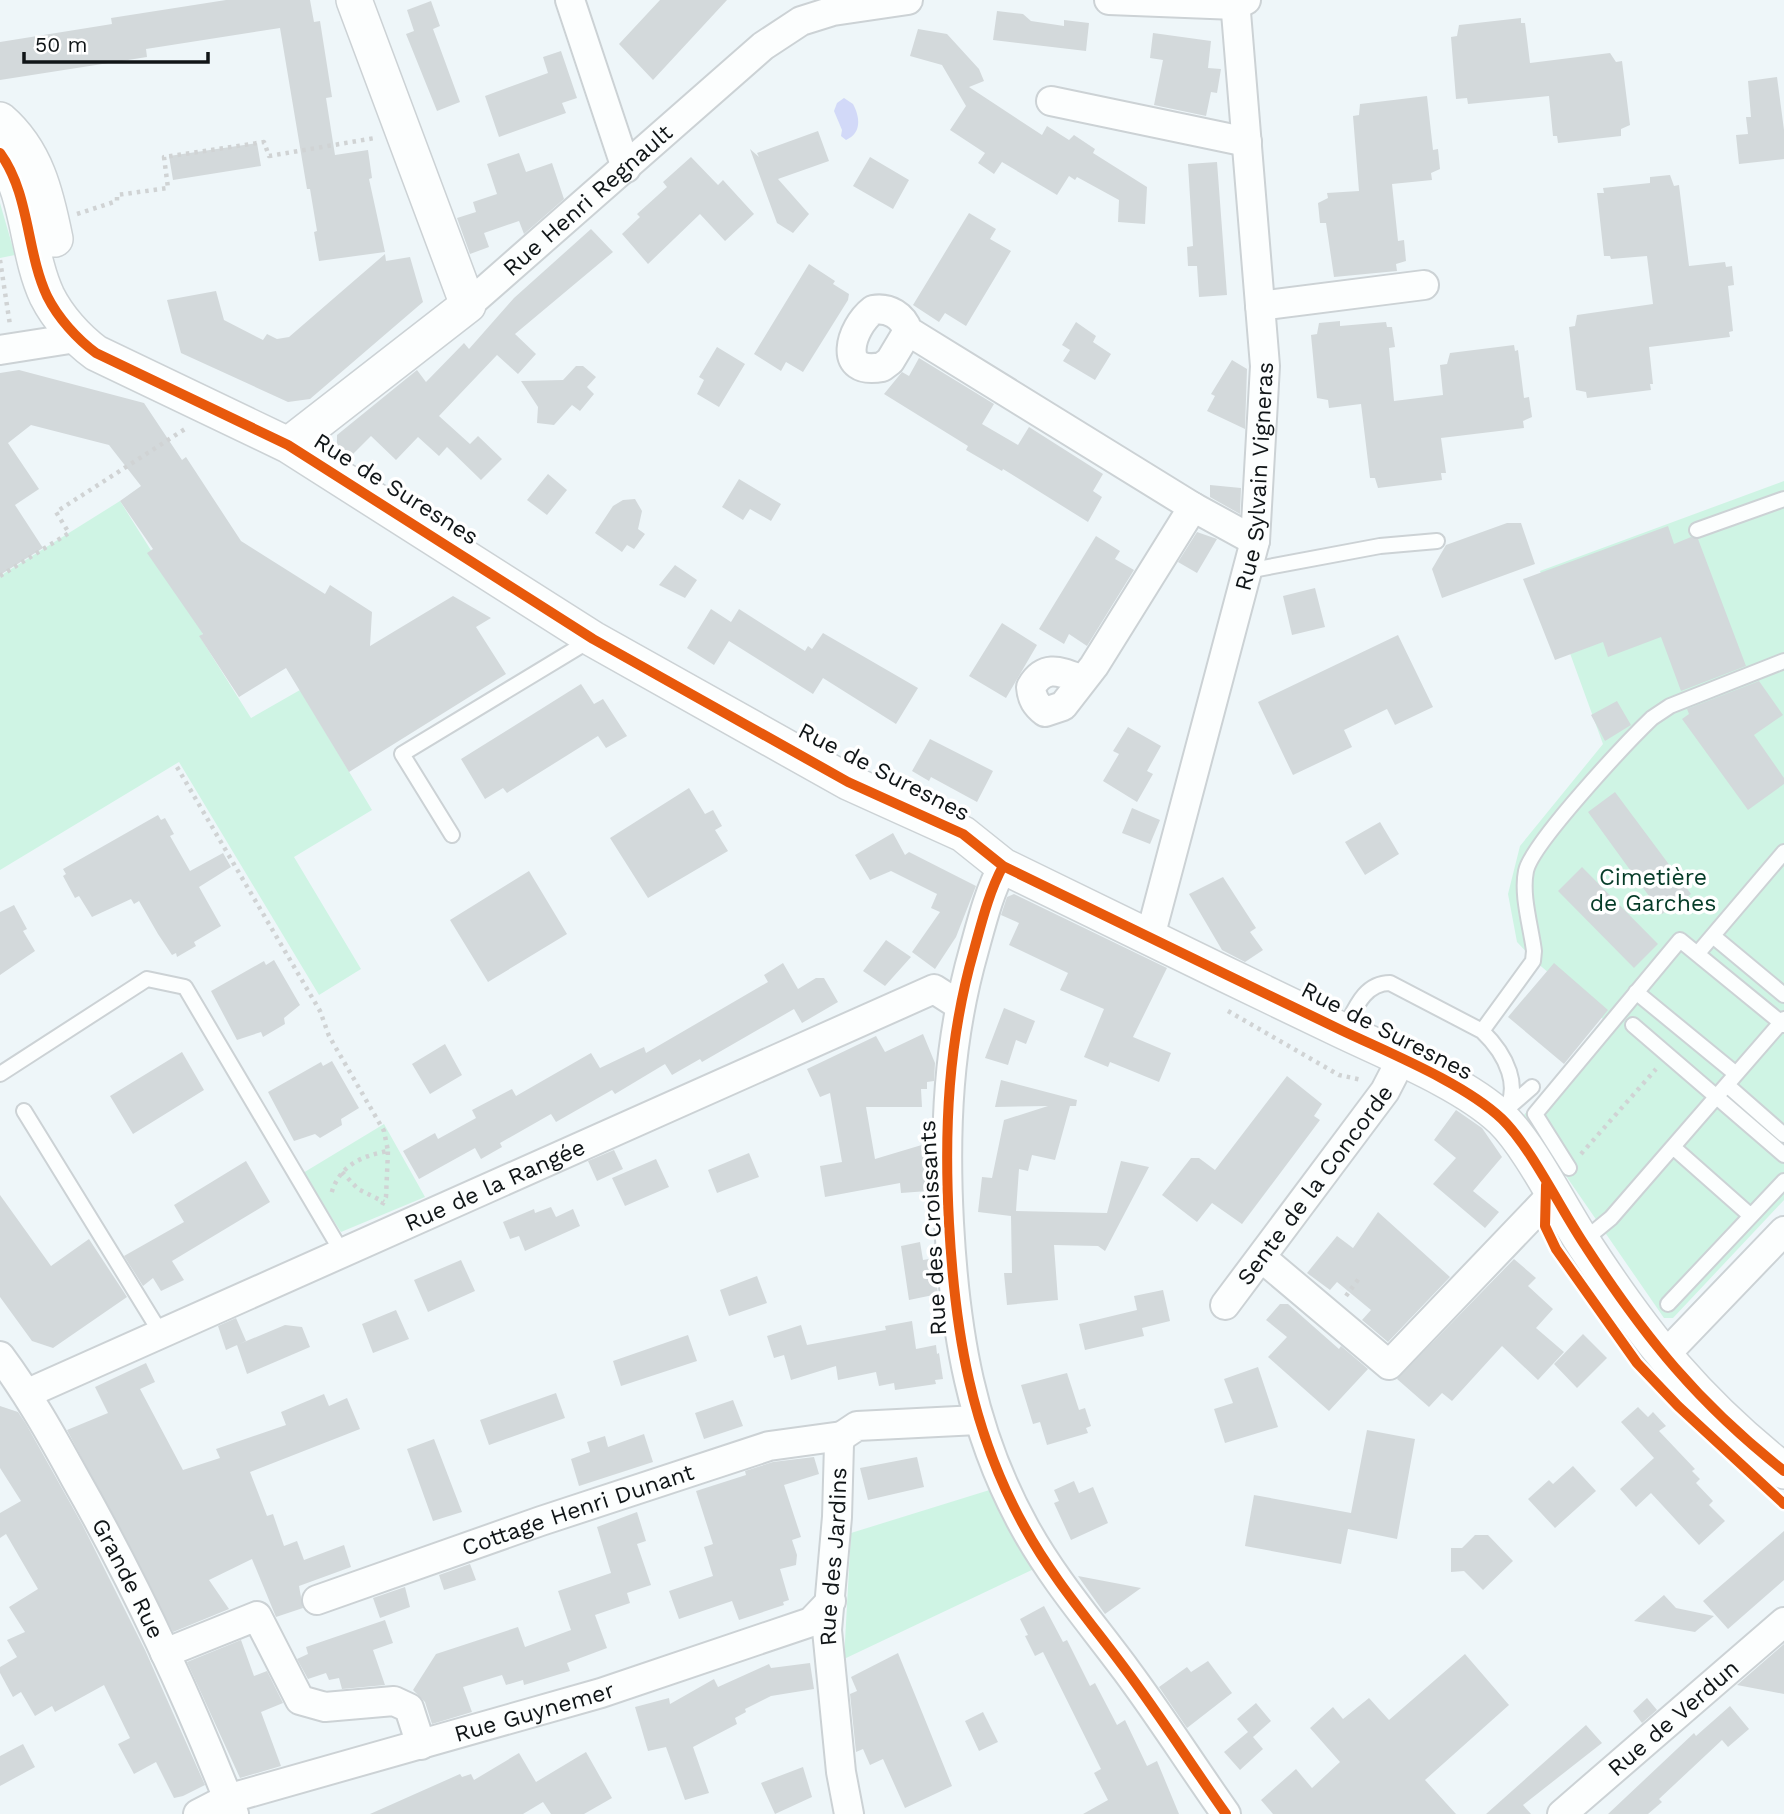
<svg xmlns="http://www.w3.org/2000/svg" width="1784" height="1814" viewBox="0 0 1784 1814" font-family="'Work Sans',sans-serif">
	<rect width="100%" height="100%" fill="#eef6f9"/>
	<path fill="#cff4e4" d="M0 203 15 255 0 258Z
		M1784 481V1200L1673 1318H1664L1524 1115 1603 1019 1536 962 1517 942 1508 894 1520 846 1603 744 1540 571Z
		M120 501 203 633 200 637 251 718 300 690 372 810 294 857 361 969 319 995 179 762 0 870V576Z
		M384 1124 425 1197 341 1232 303 1173Z
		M996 1488 1036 1568 844 1659 851 1533Z"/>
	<path fill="#d2d9f8" d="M844 98 853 104C860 117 862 133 846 140L841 136 842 130 834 111 837 103Z"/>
	<path fill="#d3d9db" d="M226 0H310L314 22 320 21 332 97 326 98 335 155 368 150 372 178 369 179 385 252 319 261 314 232 317 231 310 189H307L280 28 146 49 147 57 0 80V42L112 24 111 18Z
		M660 0H727L653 80 619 44Z
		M431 1 440 26 433 29 460 102 437 111 406 34 414 31 407 10Z
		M997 11 1023 14 1031 21 1064 26V20L1089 23 1086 51 993 40Z
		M1521 18V23H1525L1530 63 1610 53 1616 62 1622 61 1630 125 1621 129V136L1558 143 1557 136H1553L1549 96 1468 104 1467 98 1456 99 1451 37 1457 36 1459 25Z
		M918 29 947 34 979 69 984 81 969 87 1042 135 1047 126 1069 140 1074 135 1095 149 1093 153 1147 187 1145 224 1118 222 1119 200 1077 177 1075 180 1069 176 1057 195 1002 162 994 174 978 163 985 153 950 130 966 106 942 65 910 56Z
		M1153 33 1211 41 1208 68 1221 69 1217 93 1211 92 1206 116 1154 105 1163 60 1150 58Z
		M561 51 577 98 562 103 566 113 499 137 485 96 548 73 543 57Z
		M1777 77 1784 130V159L1739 164 1736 135 1748 134 1746 117H1751L1748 81Z
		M1427 96 1433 150 1438 149 1440 169 1431 173 1432 180 1392 184 1398 241 1404 240 1406 261 1396 264 1397 271 1334 277 1326 223H1320L1318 203 1328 198 1327 193 1359 191 1353 116 1359 115 1360 104Z
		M818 131 829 161 778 179 809 214 793 233 777 223 750 149 759 157 757 153Z
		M257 143 261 166 173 180 169 156Z
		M519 153 526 172 552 163 564 199 524 234 519 221 484 233 489 247 470 254 457 218 476 212 473 202 497 194 487 164Z
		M691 157 718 185 723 180 754 214 725 241 700 214 648 264 622 234 640 217 637 214 667 187 663 182Z
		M870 157 909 180 893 209 853 186Z
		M1217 162 1227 295 1199 297 1197 266H1188L1187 247 1193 246 1188 164Z
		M1670 175 1674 186 1679 185 1689 266 1725 262 1726 267 1732 266 1734 285 1728 286 1733 331 1729 332 1730 337 1649 347 1653 384H1650L1651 390 1587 398 1586 392 1576 390 1569 327 1575 326 1577 315 1653 304 1647 256 1611 259 1610 256H1604L1597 193H1604L1603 188 1650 183V177Z
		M969 213 996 229 990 239 1011 251 966 326 945 313 939 322 913 305Z
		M591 229 613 252 515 334 536 354 518 374 497 355 439 416 470 444 478 436 502 459 481 480 447 447 439 456 418 437 396 460 371 436 352 455 337 446V435L417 370 426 382 464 343 469 349 514 298Z
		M385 254 386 261 410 257 423 302 310 399 288 402 181 353 167 300 216 291 224 320 263 340 267 334 277 339 289 337Z
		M809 264 835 281 833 284 849 294 848 300 803 372 786 362 781 371 754 354Z
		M1340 321V326L1386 322 1387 327H1392L1395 347 1389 348 1394 401 1443 395 1440 365 1447 364 1450 353 1514 345 1515 351 1518 350 1524 398 1529 397 1532 417 1523 421 1524 428 1441 438 1446 473H1441L1442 480 1378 488 1375 478H1370L1361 404 1329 408 1328 400 1317 398 1311 335 1317 334 1319 323Z
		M1076 322 1096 336 1093 342 1111 354 1095 380 1063 361 1070 350 1062 345Z
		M717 347 745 364 719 407 697 394 704 380 699 377Z
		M919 358 994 404 982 424 1018 445 1029 427 1103 474 1093 491 1102 497 1088 522 1003 469 1002 471 966 450 968 446 884 394 902 372 909 376Z
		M1232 360 1247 369 1245 429 1207 411 1215 396 1211 394Z
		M576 366H583L596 377 587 387 594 394 580 411 572 405 554 425 537 423 538 407 521 381 563 380Z
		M19 370 144 403 182 460 186 457 241 541 325 594 330 585 372 612 370 646 453 596 491 618 476 627 506 674 349 772 286 668 239 697 199 636 203 634 147 553 153 549 120 501 141 486 109 445 31 425 8 443 39 489 15 505 43 548 0 575V373Z
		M548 474 567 490 547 515 527 500Z
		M739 479 781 504 771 521 750 509 743 520 722 507Z
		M1210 485 1241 488 1240 514 1210 497Z
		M635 499 642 511 638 529 645 534 634 549 627 545 622 552 595 533 613 506 623 500Z
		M1507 523H1521L1535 564 1442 598 1432 569 1446 545Z
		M1668 526 1674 544 1691 537 1698 539 1746 666 1681 691 1661 637 1608 657 1603 642 1555 660 1523 579Z
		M1197 532 1217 539 1197 573 1178 562Z
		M1096 536 1120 551 1115 559 1134 570 1087 646 1069 634 1064 644 1039 629Z
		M675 565 697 580 685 598 659 585Z
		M1315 588 1325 627 1292 635 1283 596Z
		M711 609 731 622 739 609 805 651 808 646 812 649 823 633 918 688 896 724 823 678 813 694 729 641 714 665 687 648Z
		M1002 623 1037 645 1006 698 969 676Z
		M1398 635 1433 707 1395 725 1387 709 1344 730 1352 747 1293 775 1258 702Z
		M1759 681 1783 715 1754 735 1784 778V784L1748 810 1682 719 1689 714 1687 709Z
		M581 684 594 704 603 699 627 736 606 748 598 736 507 793 503 788 485 799 461 759Z
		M1617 701 1631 725 1605 741 1591 715Z
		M1128 727 1161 746 1147 771 1153 774 1137 802 1103 781 1119 754 1113 751Z
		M930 739 993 771 977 802 931 777 929 781 912 771Z
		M689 788 705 814 713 810 722 826 715 830 728 851 648 898 610 838Z
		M1615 792 1691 894 1662 914 1588 812Z
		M1132 808 1160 820 1150 844 1122 833Z
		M158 815 161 820 165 818 174 834 170 836 190 871 223 853 231 867 199 887 221 926 194 942 196 946 177 957 176 953 172 955 158 934 139 901 134 904 131 899 92 917 79 896 75 898 63 876 66 874 63 869Z
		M1380 822 1399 854 1365 875 1345 842Z
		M893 833 905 855 909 852 976 886 956 937 935 969 912 952 940 912 931 908 937 894 891 871 870 880 855 855Z
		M1582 867 1658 944 1634 968 1558 891Z
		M529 871 567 934 488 982 450 920Z
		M1223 877 1256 928 1250 932 1263 950 1245 962 1222 950 1189 894Z
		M1014 894 1167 968 1133 1037 1171 1053 1159 1082 1110 1062 1108 1067 1084 1057 1104 1009 1060 990 1068 973 1009 945 1019 923 1001 915 1007 897Z
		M14 905 27 929 23 931 35 951 0 975V912Z
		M886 940 911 957 885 986 863 971Z
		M274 960 300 1005 284 1018 285 1024 263 1037 261 1032 237 1040 211 991 264 961 266 965Z
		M783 963 798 989 816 978H824L838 1002 802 1023 794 1009 702 1062 700 1059 672 1075 665 1064 615 1094 612 1090 556 1122 551 1114 500 1143 502 1147 481 1159 475 1148 419 1179 403 1151 435 1133 438 1139 476 1118 472 1110 512 1089 516 1096 591 1053 600 1068 644 1047 646 1053 768 982 764 975Z
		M1554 963 1608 1010 1564 1064 1508 1017Z
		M1004 1008 1035 1021 1026 1044 1016 1040 1008 1065 985 1058Z
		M923 1034 935 1063 934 1081 927 1082V1089H921L922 1107H866L875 1159 925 1144 928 1191 901 1193 900 1183 825 1197 820 1166 842 1162 830 1093 820 1097 807 1069 876 1036 885 1052Z
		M445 1044 462 1075 430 1094 412 1064Z
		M182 1052 204 1090 133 1134 110 1096Z
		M332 1061 359 1108 341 1119 342 1125 320 1138 315 1134 294 1141 268 1092 321 1062 323 1066Z
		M1287 1076 1322 1104 1314 1116 1320 1120 1242 1224 1212 1203 1197 1222 1162 1195 1191 1158H1199L1215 1170Z
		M1001 1080 1077 1100 1076 1106H1070L1055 1160 1032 1155 1028 1171 1019 1169 1016 1211 1107 1213 1121 1161 1149 1167 1105 1251 1098 1246 1054 1245 1058 1300 1007 1305 1004 1273H1012L1011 1216 978 1212 982 1177 992 1178 1004 1120 1048 1106 995 1107Z
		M1456 1110 1482 1128 1502 1157 1473 1191 1499 1212 1485 1228 1433 1184 1456 1158 1434 1140Z
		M614 1150 623 1169 597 1181 588 1161Z
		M749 1153 759 1177 717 1193 708 1170Z
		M656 1159 669 1187 625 1206 612 1178Z
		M246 1161 270 1202 172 1261 184 1280 161 1291 153 1278 143 1286 124 1256 184 1222 174 1205Z
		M0 1195 51 1266 89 1239 127 1297 53 1348 32 1341 0 1297Z
		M551 1207 556 1217 573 1209 580 1226 525 1251 519 1236 510 1239 503 1222 534 1209 535 1213Z
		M1378 1212 1450 1277 1388 1342 1362 1320 1371 1310 1337 1282 1330 1290 1307 1273 1337 1236 1353 1248Z
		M920 1242 923 1260 929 1259 931 1269H935L938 1294 909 1300 901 1246Z
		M1514 1259 1536 1278 1528 1286 1553 1309 1536 1328 1564 1352 1538 1380 1502 1346 1452 1401 1442 1393 1429 1407 1397 1379Z
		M461 1260 475 1291 428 1312 414 1280Z
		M757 1276 767 1303 729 1316 720 1290Z
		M1163 1290 1170 1321 1142 1328 1144 1336 1085 1350 1079 1324 1137 1310 1134 1296Z
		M1280 1304H1288L1339 1349 1341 1346 1368 1369 1329 1411 1268 1357 1287 1337 1266 1320Z
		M396 1310 409 1339 373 1353 362 1324Z
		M236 1318 246 1341 226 1350 218 1326Z
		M912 1321 916 1349 936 1345 937 1354 939 1353 943 1379 935 1380 936 1384 895 1390 894 1383 879 1386 876 1372 838 1380 836 1366 791 1380 784 1355 774 1358 767 1336 801 1325 807 1345 886 1330 885 1326Z
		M285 1325 302 1327 310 1347 247 1374 237 1345Z
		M1583 1334 1607 1358 1577 1388 1554 1364Z
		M688 1335 697 1361 621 1386 613 1361Z
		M146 1363 155 1382 140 1389 183 1470 220 1458 216 1449 286 1425 281 1412 324 1394 329 1406 347 1398 360 1429 250 1472 267 1516 273 1514 284 1546 297 1541 304 1560 344 1545 351 1567 299 1586 303 1608 276 1617 252 1559 209 1580 229 1609 173 1632 67 1430 108 1413 95 1387Z
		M1258 1367 1278 1427 1225 1443 1214 1409 1233 1403 1224 1379Z
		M1067 1373 1079 1410 1085 1408 1091 1426 1086 1428 1088 1433 1047 1445 1040 1422 1033 1424 1021 1385Z
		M556 1393 565 1418 489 1445 480 1420Z
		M733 1400 743 1426 704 1439 695 1413Z
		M0 1406 18 1412 26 1424 83 1526 145 1650 205 1785 183 1796 174 1798 156 1762 134 1774 118 1744 130 1738 104 1685 55 1712 52 1706 35 1716 21 1692 13 1697 0 1673V1667L17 1657 7 1640 25 1632 9 1607 38 1589 6 1534 0 1538V1513L21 1501 0 1468Z
		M1638 1407 1648 1417 1653 1412 1666 1426 1659 1431 1695 1469 1692 1471 1700 1479 1696 1483 1713 1501 1709 1505 1725 1521 1699 1545 1651 1493 1636 1507 1620 1489 1654 1458 1621 1422Z
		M1367 1430 1415 1439 1397 1539 1348 1529 1341 1564 1245 1546 1254 1495 1351 1513Z
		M644 1434 653 1462 579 1486 571 1459 590 1452 587 1442 605 1436 608 1447Z
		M434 1439 462 1512 433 1521 407 1449Z
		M814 1457 819 1474 784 1485 801 1537 792 1540 797 1555 796 1565 780 1569 789 1600 783 1602 784 1605 739 1620 732 1601 679 1619 669 1591 713 1576 704 1547 713 1544 696 1491 746 1475 745 1471 773 1462Z
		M917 1457 924 1487 868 1500 860 1468Z
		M1573 1466 1596 1491 1555 1528 1528 1499 1549 1480 1553 1484Z
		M1074 1481 1079 1493 1093 1487 1108 1523 1071 1540 1054 1503 1059 1501 1054 1490Z
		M637 1512 646 1541 637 1544 651 1585 627 1593 630 1603 595 1615 607 1648 567 1663 570 1671 524 1685 523 1680 506 1685 502 1675 463 1687 472 1712 432 1724 425 1702 413 1690 436 1654 518 1627 525 1647 571 1630 558 1591 611 1573 597 1527Z
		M1784 1531V1580L1728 1629 1703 1601Z
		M1475 1535H1488L1513 1561 1483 1590 1464 1571 1451 1572V1548H1462Z
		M470 1564 476 1580 444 1590 439 1575Z
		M1078 1576 1141 1588 1105 1614Z
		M405 1587 410 1607 380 1618 373 1598Z
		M1664 1595 1676 1608 1714 1616 1695 1632 1634 1621Z
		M1044 1606 1063 1642 1067 1640 1090 1686 1095 1683 1117 1725 1125 1720 1147 1766 1157 1761 1179 1814H1083L1108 1800 1094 1773 1101 1769 1043 1652 1035 1656 1025 1636 1028 1635 1020 1619Z
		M385 1620 393 1643 373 1650 385 1685 342 1689 339 1678 329 1680 326 1673 308 1679 297 1659 308 1654 306 1647Z
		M241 1640 254 1676 267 1671 283 1703 261 1712 281 1766 240 1778 187 1662Z
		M1784 1644V1694L1737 1685Z
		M898 1653 952 1786 905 1808 883 1759 870 1765 863 1749 856 1752 850 1694 857 1691 851 1677Z
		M1465 1654 1509 1705 1425 1780 1456 1814H1273L1261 1800 1296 1769 1312 1788 1340 1762 1310 1728 1333 1707 1343 1719 1369 1698 1389 1720Z
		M1208 1661 1232 1693 1187 1728 1159 1687 1187 1667 1191 1672Z
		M810 1663 814 1689 771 1696 745 1709 746 1712 735 1718 737 1724 693 1747 709 1793 685 1800 666 1747 648 1751 635 1707 669 1698 670 1704 714 1679 718 1687 769 1664 771 1668Z
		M1647 1698 1657 1710 1642 1723 1633 1711Z
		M1256 1703 1271 1721 1253 1737 1263 1749 1240 1770 1224 1752 1248 1732 1237 1719Z
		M1730 1706 1749 1729 1728 1747 1722 1740 1659 1799 1662 1802 1648 1814H1608L1694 1733 1696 1736Z
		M983 1712 998 1742 979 1751 965 1721Z
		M1586 1725 1602 1743 1523 1805 1531 1814H1486Z
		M23 1744 35 1767 0 1786V1756Z
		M586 1752 612 1798 584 1814H551L543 1802 523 1814H370L460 1774 462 1777 471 1774 474 1780 519 1753 536 1782Z
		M803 1767 812 1797 775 1814 761 1783Z"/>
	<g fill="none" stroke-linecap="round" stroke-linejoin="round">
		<g stroke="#ccd2d5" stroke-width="18">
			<path id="service" d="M1697 530 1784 499
				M1247 571 1380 546 1437 541
				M452 835 402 754 592 639
				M1713 936 1784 995
				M1698 953 1784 852
				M1636 992 1736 1074
				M1633 1025 1784 1155
				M1344 1030C1355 1009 1364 983 1390 983L1482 1031C1505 1053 1525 1089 1501 1117
				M1482 1031 1533 961 1534 951C1531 927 1521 895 1526 871 1532 843 1628 741 1652 718L1670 706 1784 661
				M0 1074 147 979 185 987 343 1254
				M1727 1085 1784 1135
				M1509 1107 1532 1087
				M24 1111 162 1335
				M1673 1147 1751 1216
				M1569 1168 1535 1114 1680 940 1784 1025
				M1583 1241 1611 1218 1784 1019
				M1668 1304 1784 1181"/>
		</g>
		<g stroke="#ccd2d5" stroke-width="32">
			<g id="minor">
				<path d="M570 0 626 168"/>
				<path d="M1109 0 1236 5 1246 0"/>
				<path d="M1051 101 1247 142"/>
				<path id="s1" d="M468 305 763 46 801 21 833 11 908 0"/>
				<path d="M1260 306 1424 285"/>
				<path d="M908 331 890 361 882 367C836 376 850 328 873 310 889 307 903 316 908 331L1193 507 1255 541"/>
				<path d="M0 350 76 338"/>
				<path d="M1083 680C1061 672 1045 663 1031 687 1032 699 1036 705 1045 712L1063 706 1094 666 1193 507"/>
				<path d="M1003 866C989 892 982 921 974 950 948 1041 944 1129 949 1223 955 1332 971 1431 1025 1528 1053 1579 1092 1624 1126 1670 1161 1717 1192 1766 1226 1814"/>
				<path id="s2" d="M1150 937 1255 541 1265 366 1235 0"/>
				<path d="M1262 1258 1389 1365 1544 1203"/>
				<path id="s3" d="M1225 1305 1385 1091 1401 1060"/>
				<path id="s4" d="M0 1356C29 1395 52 1436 75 1478 136 1585 189 1699 234 1814"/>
				<path d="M1663 1357 1784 1231"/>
				<path id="s5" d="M28 1393 934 989 959 1005"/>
				<path id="s6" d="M317 1600 541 1521 769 1446 842 1436"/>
				<path d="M165 1653 257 1616 300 1700 325 1707 394 1701 409 1708 421 1745"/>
				<path id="s7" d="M198 1814 227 1799 601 1693 811 1622 831 1601"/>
				<path id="s8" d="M849 1814 841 1772 827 1630 837 1517 839 1444 842 1436 857 1426 978 1420"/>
				<path id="s9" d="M1562 1814 1784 1622"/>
			</g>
		</g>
		<g stroke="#ccd2d5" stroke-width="38">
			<path id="tertiary" d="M0 120C36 151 46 194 55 239
				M0 153C30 194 26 251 47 296 58 318 77 339 96 353L288 445 593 639 848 782 963 834 1003 866C1116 921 1228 976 1341 1030 1389 1053 1464 1083 1502 1119 1531 1147 1562 1212 1586 1247 1646 1339 1698 1403 1784 1471
				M288 445 468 305 354 0"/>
		</g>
		<path stroke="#d0d3d4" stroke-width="4.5" stroke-dasharray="3.5 5" stroke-linecap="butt" d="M77 214 117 201V195L168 188 164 157 264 142 269 156 375 138
			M0 260 10 325
			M0 576 69 533 56 512 185 429
			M177 767 320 1011 329 1036 384 1131 388 1151C360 1156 338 1167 331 1195
			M1228 1011 1339 1075 1362 1080
			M1581 1154 1656 1069
			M342 1172 358 1189 384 1202
			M382 1205 386 1197 388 1151
			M1346 1296 1360 1277"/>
		<use href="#service" stroke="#fcfefe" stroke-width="14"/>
		<use href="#minor" stroke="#fcfefe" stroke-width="28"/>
		<use href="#tertiary" stroke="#fcfefe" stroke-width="35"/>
		<g stroke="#fff" stroke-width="15">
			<path id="cycleway" d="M0 153C30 194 26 251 47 296 58 318 77 339 96 353L288 445 593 639 848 782 963 834 1003 866C1116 921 1228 976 1341 1030 1389 1053 1464 1083 1502 1119 1531 1147 1562 1212 1586 1247 1646 1339 1698 1403 1784 1471
				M1003 866C989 892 982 921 974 950 948 1041 944 1129 949 1223 955 1332 971 1431 1025 1528 1053 1579 1092 1624 1126 1670 1161 1717 1192 1766 1226 1814
				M1546 1185 1545 1226 1556 1249 1637 1363 1678 1406 1784 1504"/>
		</g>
		<use href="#cycleway" stroke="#e8590c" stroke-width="10"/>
	</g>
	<g text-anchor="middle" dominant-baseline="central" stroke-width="7" stroke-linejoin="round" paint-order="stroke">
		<g font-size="23" fill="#101517" stroke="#fff">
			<text stroke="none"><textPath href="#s1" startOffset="159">Rue Henri Regnault</textPath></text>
			<text stroke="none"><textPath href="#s2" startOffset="474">Rue Sylvain Vigneras</textPath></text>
			<text transform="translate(396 489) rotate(32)">Rue de Suresnes</text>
			<text transform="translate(884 772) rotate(27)">Rue de Suresnes</text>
			<text transform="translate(1387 1031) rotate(27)">Rue de Suresnes</text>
			<text stroke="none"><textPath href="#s3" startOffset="150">Sente de la Concorde</textPath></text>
			<text stroke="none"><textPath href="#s5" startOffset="511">Rue de la Rangée</textPath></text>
			<text transform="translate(933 1228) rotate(-93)">Rue des Croissants</text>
			<text stroke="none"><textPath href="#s6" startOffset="276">Cottage Henri Dunant</textPath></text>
			<text stroke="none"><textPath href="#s8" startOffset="259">Rue des Jardins</textPath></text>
			<text stroke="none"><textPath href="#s4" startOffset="257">Grande Rue</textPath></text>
			<text stroke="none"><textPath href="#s7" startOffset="352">Rue Guynemer</textPath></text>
			<text stroke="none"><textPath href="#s9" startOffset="147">Rue de Verdun</textPath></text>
		</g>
		<g font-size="23" fill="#063c28" stroke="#fff">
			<text x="1653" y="877">Cimetière<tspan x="1653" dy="26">de Garches</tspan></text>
		</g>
	</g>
	<path d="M24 52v10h184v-10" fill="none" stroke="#101517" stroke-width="3.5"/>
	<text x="35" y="52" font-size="21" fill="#101517" stroke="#ffffff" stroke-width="5" paint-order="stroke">50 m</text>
</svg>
